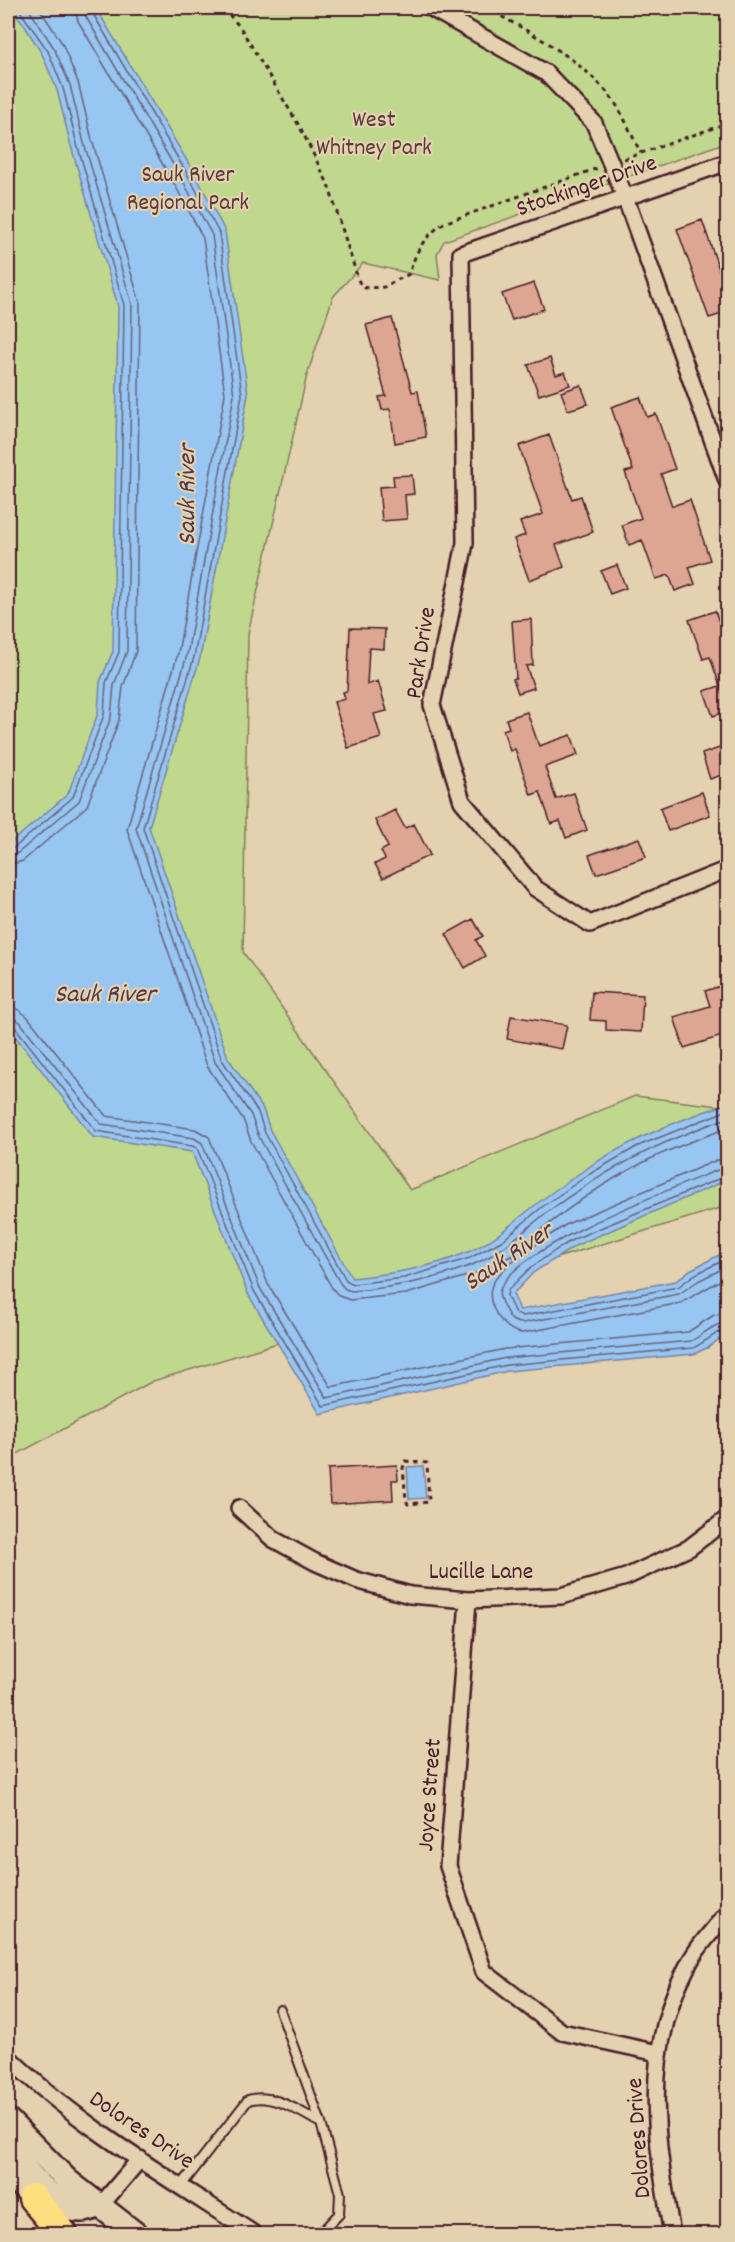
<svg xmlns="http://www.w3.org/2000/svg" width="735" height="2242" viewBox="0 0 735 2242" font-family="Dekko,sans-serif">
	<rect width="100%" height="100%" fill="#e3d1af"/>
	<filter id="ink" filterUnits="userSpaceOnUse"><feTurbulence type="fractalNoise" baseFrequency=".0167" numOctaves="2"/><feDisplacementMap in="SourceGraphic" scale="12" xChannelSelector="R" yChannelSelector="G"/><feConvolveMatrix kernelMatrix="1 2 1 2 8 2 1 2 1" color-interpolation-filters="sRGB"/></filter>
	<g filter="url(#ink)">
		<path fill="#c0d88e" stroke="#857c5c" stroke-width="1.5" d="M8 8H727V142L444 241 437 254 440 280 363 263 333 297 307 375 248 633 243 952 410 1190 635 1096 727 1107V1206L153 1381 8 1459Z"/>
		<path fill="#97c6f2" stroke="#7883a2" stroke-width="1.5" d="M10 8H96L195 174 225 231 248 394 200 658 149 827 228 1058 263 1109 270 1130 352 1278C391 1274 431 1268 468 1252 495 1241 515 1220 538 1203 552 1192 568 1181 583 1171 626 1141 678 1120 727 1104V1180L577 1245 534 1272 513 1294 520 1310 676 1281 690 1270 727 1251V1333L709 1347 694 1354 508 1371 320 1414 248 1294 192 1152 93 1137 8 1027V845L68 794 98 713 100 682 113 651 118 306 71 146 57 90 42 54 23 23Z
			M423 1466 426 1498 409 1499 407 1467Z"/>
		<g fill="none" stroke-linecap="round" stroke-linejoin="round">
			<path stroke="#69627b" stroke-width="1.5" d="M75 8 78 21 175 185 203 238 225 394 178 653 127 829 207 1066 243 1119 251 1141 332 1288 339 1296 350 1300 406 1294 474 1274 513 1255 515 1259C506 1267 497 1275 492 1285 485 1304 503 1331 522 1333L681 1303 728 1276
				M84 8 86 17 183 181 212 235 234 395 187 655 136 828 215 1062 251 1115 259 1137 340 1283 345 1289 352 1291C393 1288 434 1280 472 1265 502 1253 522 1232 546 1213 601 1172 662 1140 728 1118
				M91 8 92 12 189 177 219 233 242 395 194 657 143 828 222 1060 258 1112 265 1133 346 1280 353 1284 404 1278 470 1258 503 1240 542 1207 588 1175 638 1146 728 1110
				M8 849 14 848 73 797 104 715 106 683 119 652 124 305 77 144 63 88 48 51 18 8
				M8 856 18 853 79 801 111 717 114 685 127 651 132 304 84 143 70 85 54 48 28 8
				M8 865 23 861 87 806 119 720 123 687 136 651 140 303 92 140 78 82 62 43 39 8
				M8 1008 17 1009 27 1016 106 1116 195 1129 209 1137 268 1284 331 1387 505 1349 688 1332 714 1315 728 1313
				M8 1017 14 1018 20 1022 101 1124 194 1138 202 1143 260 1288 327 1398 506 1358 691 1341C703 1335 714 1323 728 1322
				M8 1024 15 1027 96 1131 192 1146 197 1148 254 1291 323 1406 507 1365 693 1348C704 1343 716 1331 728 1329
				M728 1128C700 1138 672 1148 646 1161 600 1184 558 1215 520 1248L519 1251 523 1253 567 1224 717 1160 728 1158
				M728 1167 720 1169C677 1187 514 1247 500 1290 498 1296 501 1301 504 1307 509 1317 511 1323 523 1323L679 1294 698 1281 728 1266
				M728 1175 574 1239 556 1250 530 1268 508 1290 507 1296 515 1313 523 1316 678 1287 694 1275 728 1258"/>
		</g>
		<path fill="#dca692" stroke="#4a1f2b" stroke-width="1.5" d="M702 220 720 272 724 271 728 283V312L709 318 677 229Z
			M534 283 544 309 512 320 502 294Z
			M392 318 412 392 418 391 426 437 395 443 390 409 382 410 379 397 386 396 366 325Z
			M550 358 556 375 565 372 570 385 539 395 528 365Z
			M581 385 588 404 568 410 561 392Z
			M640 397 647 417 656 414 675 469 661 474 672 506 690 500 710 560 689 567 695 584 675 591 669 575 656 579 642 540 629 545 622 525 641 518 625 472 633 470 611 407Z
			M549 435 572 499 581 496 593 532 556 545 564 567 529 580 514 539 525 535 520 522 543 514 519 446Z
			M412 475 414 494 405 495 407 519 382 521 379 487 394 486 393 476Z
			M617 565 626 588 610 594 601 571Z
			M715 611 728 646V711L713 716 704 691 720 686 710 657 703 659 689 620Z
			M531 619 533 665 526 666 534 688 518 693 513 679 516 678 512 621Z
			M350 628 385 629 384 649 369 648 367 685 378 681 387 711 374 714 381 738 348 748 334 702 345 699 343 692 347 691Z
			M527 712 539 746 571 735 578 755 545 767 556 799 574 793 587 830 566 838 560 821 551 824 540 792 531 795 515 749 510 751 503 730 509 728 506 719Z
			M728 745V773L710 779 702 754Z
			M702 792 710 815 668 831 660 808Z
			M395 810 405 828 414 824 430 855 383 878 375 864 385 859 381 851 388 847 375 820Z
			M639 838 646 857 596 874 589 855Z
			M473 919 483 936 476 940 485 956 465 968 446 934Z
			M724 985 728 997V1013L722 1015 728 1034 684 1048 674 1017 710 1006 705 991Z
			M592 992 643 995 641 1032 606 1030V1021L590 1020Z
			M511 1016 567 1025 562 1049 507 1039Z
			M397 1465 398 1480H392L393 1500 330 1504 328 1469Z"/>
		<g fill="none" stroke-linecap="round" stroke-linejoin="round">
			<g stroke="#4a1f2b" stroke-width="12">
				<path id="lane" d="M280 2010 321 2123
					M181 2186 248 2100C272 2092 300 2112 321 2123L340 2194 339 2214 320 2234"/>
			</g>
			<g stroke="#4a1f2b" stroke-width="20">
				<path id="street" d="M431 8 546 73 594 123 625 197 728 483
					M728 162 461 254 465 543 432 705 462 801 535 888 590 924 728 869
					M239 1508 273 1539 315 1562 356 1580 410 1595 468 1600 561 1596 626 1577 689 1548 728 1518
					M468 1600 448 1866 484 1972 562 2032 658 2053
					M8 2057C80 2127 170 2179 254 2234
					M101 2205 140 2159
					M672 2234C656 2142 641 2054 687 1967 697 1947 713 1930 728 1912"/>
			</g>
			<g stroke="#4a1f2b" stroke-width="27">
				<path id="secondary" d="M8 2120 68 2181 136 2234
					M8 2149C21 2165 51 2199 69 2208 80 2213 90 2210 101 2205
					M8 2173 46 2209"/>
			</g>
			<g stroke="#4a1f2b" stroke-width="33">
				<path id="highway" d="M33 2198 63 2234"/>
			</g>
			<path stroke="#4a1f2b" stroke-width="3" stroke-dasharray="4.5 4.5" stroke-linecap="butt" d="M223 8 240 27 301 129 328 184 359 282 365 288 384 287 409 274C417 249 423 238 444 223L598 168
				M486 8C528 31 580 58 610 96 623 112 631 135 641 153
				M624 159 728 123
				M405 1461 427 1463 429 1502 408 1504 406 1500 403 1468Z"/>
			<use href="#lane" stroke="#e3d1af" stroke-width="8"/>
			<use href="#street" stroke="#e3d1af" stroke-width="15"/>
			<use href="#secondary" stroke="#e3d1af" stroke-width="22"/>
			<use href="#highway" stroke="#fddf80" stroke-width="28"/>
		</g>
	</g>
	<g text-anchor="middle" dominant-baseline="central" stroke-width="4.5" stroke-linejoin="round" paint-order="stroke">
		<g font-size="24" fill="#5c3b3a" stroke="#e3d1af">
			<text x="374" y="121">West<tspan x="374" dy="28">Whitney Park</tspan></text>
			<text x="188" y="176">Sauk River<tspan x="188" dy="28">Regional Park</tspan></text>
		</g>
		<g font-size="24" fill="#4a1f2b" stroke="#e3d1af">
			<text transform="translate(587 187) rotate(-19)">Stockinger Drive</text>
			<text transform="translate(422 653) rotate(-81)">Park Drive</text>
			<text x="481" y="1573">Lucille Lane</text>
			<text transform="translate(431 1795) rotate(-86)">Joyce Street</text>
			<text transform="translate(141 2131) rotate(34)">Dolores Drive</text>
			<text transform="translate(640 2138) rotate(-94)">Dolores Drive</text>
		</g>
		<g font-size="26" font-style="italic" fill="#563849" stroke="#e3d1af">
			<text transform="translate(188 495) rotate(-90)">Sauk River</text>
			<text x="105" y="995">Sauk River</text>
			<text transform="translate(509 1258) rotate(-34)">Sauk River</text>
		</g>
	</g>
	<rect width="735" height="2242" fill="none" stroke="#e3d1af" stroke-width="30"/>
	<rect x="15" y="15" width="705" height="2212" fill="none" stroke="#4a1f2b" stroke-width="2" filter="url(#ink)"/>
</svg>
